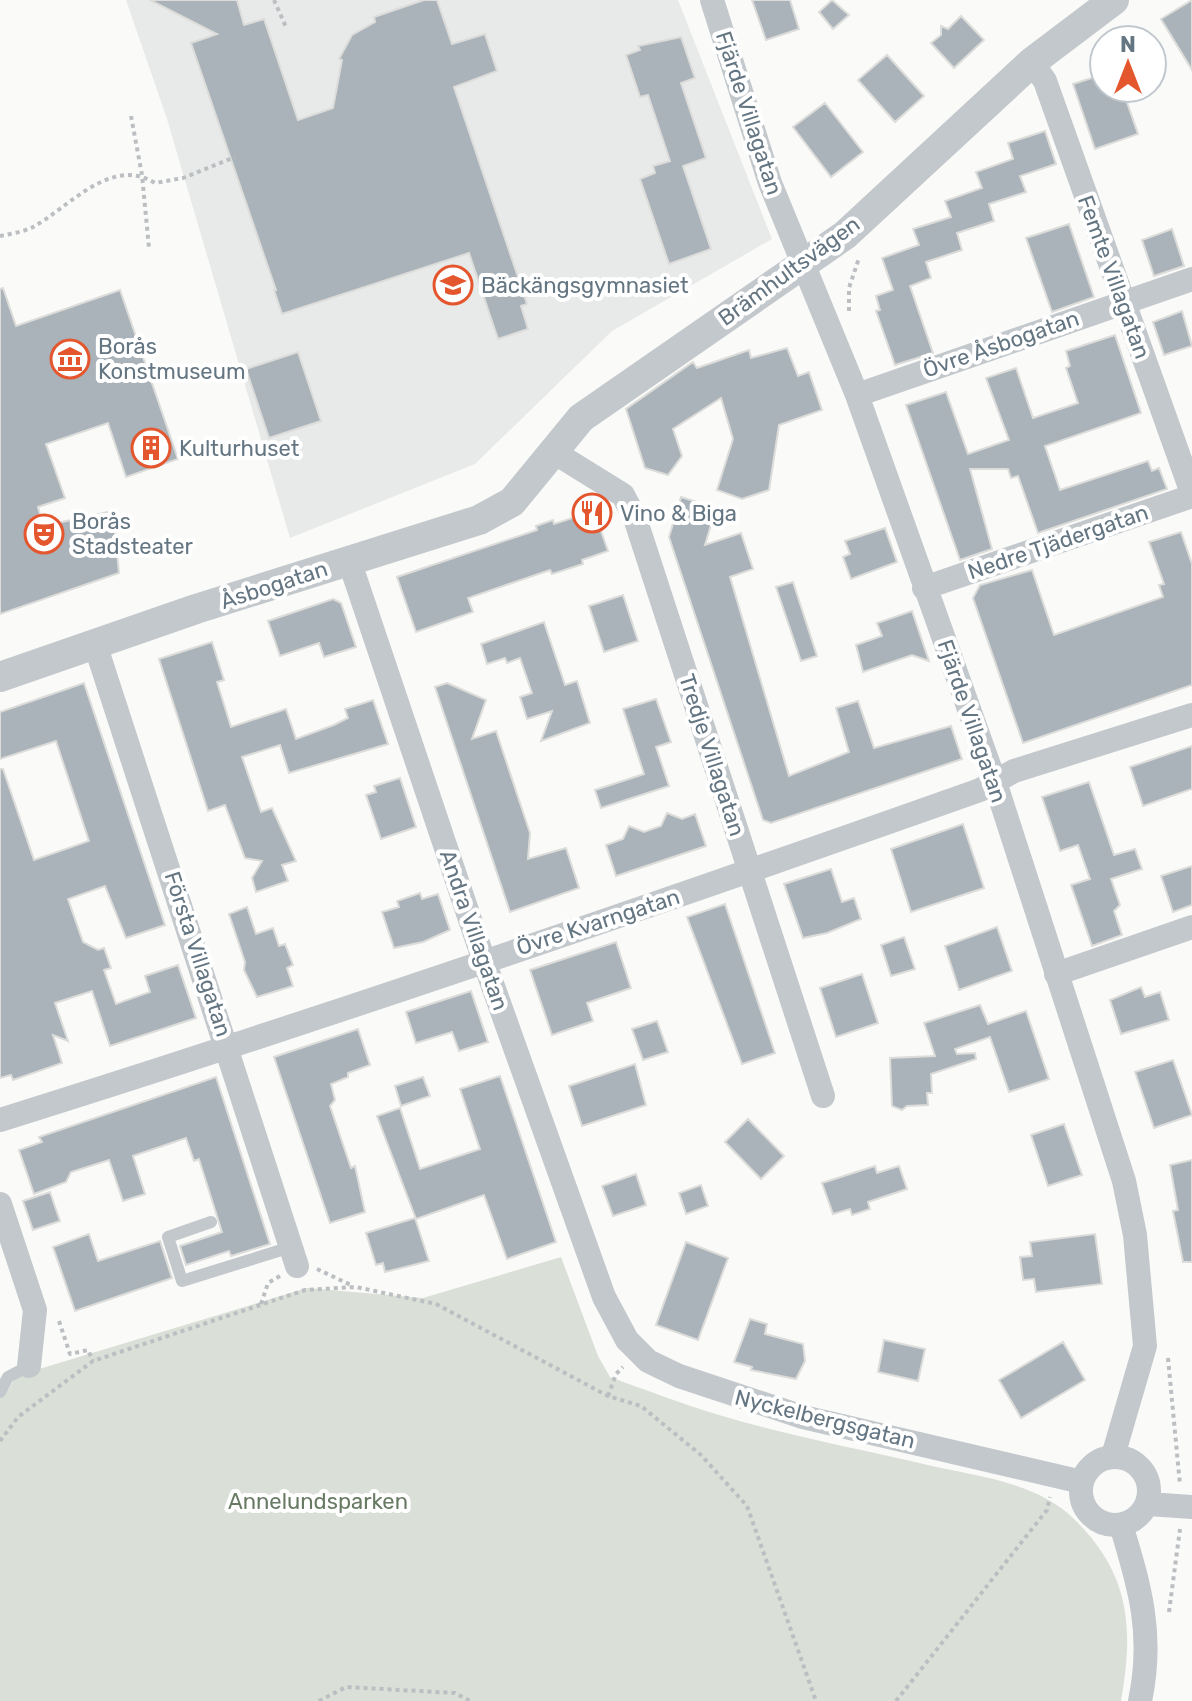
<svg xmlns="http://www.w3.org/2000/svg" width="1192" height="1701" viewBox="0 0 1192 1701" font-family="Rubik,sans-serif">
	<rect width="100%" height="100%" fill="#fafaf8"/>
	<path fill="#e8e9e9" d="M126 0H678L772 239 612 331 475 464 290 538 167 119Z"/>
	<path fill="#dadfd7" d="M561 1257 598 1356 610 1377C646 1390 682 1404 719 1415 789 1436 861 1449 932 1466 978 1476 1037 1483 1073 1518 1130 1573 1134 1627 1121 1701H0V1393L8 1390 16 1376 307 1288 423 1298Z"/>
	<path fill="#aab3b9" stroke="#dcdcda" stroke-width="2" d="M150 0H237L244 25 264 19 298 120 333 108 342 60 339 59 352 35 375 22 374 17 424 0H437L452 44 485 34 497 71 454 87 527 304 521 306 528 329 498 339 469 253 282 314 274 290H276L191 43 217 34Z
		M752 0H790L799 29 766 40Z
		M832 0 849 15 833 29 819 12Z
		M1192 0V70L1161 19Z
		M961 16 984 40 954 68 931 43 941 35V26L948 29Z
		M681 37 695 78 681 83 706 158 683 166 711 249 669 264 640 179 655 173 653 166 670 161 648 95 640 97 626 55 640 50 638 46Z
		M887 55 924 96 895 122 858 80Z
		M1104 74V88H1122L1138 134 1095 149 1073 84Z
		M825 103 863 152 831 177 793 127Z
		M1045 131 1056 164 1020 176 1026 192 989 204 994 221 957 233 962 250 926 262 931 278 910 286 933 353 895 365 876 311 880 310 876 296 893 290 882 258 919 245 913 229 951 217 945 201 982 188 976 172 1013 159 1008 143Z
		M1069 224 1094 297 1052 312 1026 238Z
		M1172 229 1184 266 1154 276 1142 240Z
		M3 288 16 326 120 290 178 459 126 477 108 423 46 444 65 498 38 507 43 526 113 511 119 573 0 614V289Z
		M1182 311 1192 346 1164 355 1153 322Z
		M1115 335 1141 413 1045 446 1060 490 1148 461 1152 471 1159 468 1167 489 1038 533 1018 476 1011 478 1008 469H970L992 549 960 560 906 405 946 392 968 454 1009 440 986 378 1016 368 1033 418 1078 403 1066 368 1070 366 1066 351Z
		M787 348 798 376 809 372 822 410 779 425 769 490 742 499 717 490 733 439 721 398 673 429 682 456 668 475 645 468 626 409 693 362 697 368 749 350 751 358Z
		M298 352 321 421 269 438 246 369Z
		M681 497 716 508 705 545 741 533 753 569 730 577 789 776 849 752 836 708 858 701 874 748 951 726 962 759 771 823 763 820 669 537Z
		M594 511 608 551 582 560 583 564 552 574 550 570 468 598 473 612 416 632 397 577 537 530 536 526 553 520 554 524Z
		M885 528 897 562 851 579 843 557 850 554 845 541Z
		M1181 532 1192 564V685L1023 743 973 598 980 585 1032 570 1054 635 1163 597 1159 585 1164 584 1149 542Z
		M793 582 817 656 801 661 776 587Z
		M623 595 638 641 604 652 589 606Z
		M333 599 341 603 356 647 324 657 319 643 280 656 268 621Z
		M912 611 929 661 912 655 863 672 856 645 882 636 877 623Z
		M544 622 565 685 577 681 590 723 541 741 552 711 527 719 520 697 532 693 520 658 507 663 505 658 487 664 481 644Z
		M212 642 224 680 217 682 231 727 286 709 296 739 334 725 348 718 345 709 373 700 388 744 289 773 280 745 242 757 261 812 272 808 296 861 282 865 288 881 256 892 252 878 262 861 245 858 225 805 208 811 159 659Z
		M84 683 165 925 126 938 105 886 68 899 83 942 98 950 104 948 111 968 104 970 116 1004 150 992 145 976 178 965 196 1018 110 1046 92 991 55 1003 68 1041 53 1035 62 1063 13 1080 11 1075 0 1078V769H3L34 860 89 841 56 741 0 759V712Z
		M447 683 486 700 472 739 496 731 530 833 528 859 566 848 579 888 510 912 435 687Z
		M656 699 671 742 656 747 669 786 601 808 595 790 644 774 623 709Z
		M1192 746V789L1143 806 1130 767Z
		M400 778 416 827 381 839 366 795 376 792 374 786Z
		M1089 782 1114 855 1135 849 1142 869 1111 879 1120 905 1114 911 1122 935 1092 946 1071 885 1090 879 1078 845 1060 851 1042 797Z
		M667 813 682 819 695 814 706 846 616 876 606 845 623 839 629 826 644 832 661 826Z
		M963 824 984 888 911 912 891 849Z
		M1192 866V905L1173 912 1161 876Z
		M831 869 842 902 854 898 861 919 827 933 803 938 784 884Z
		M420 893 422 899 438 894 450 930 423 942 394 948 382 912 399 907 397 901Z
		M725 904 775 1053 742 1064 687 917Z
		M247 907 256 934 273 928 279 946 285 944 293 965 287 968 293 986 257 997 244 970 245 962 229 914Z
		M997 927 1012 971 959 990 945 946Z
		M904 937 915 969 891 976 881 945Z
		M616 942 631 988 587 1003 593 1021 552 1035 530 970Z
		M862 974 878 1023 836 1037 820 988Z
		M1141 987 1145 997 1160 992 1169 1020 1121 1034 1110 1000Z
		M471 991 488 1042 459 1051 452 1032 416 1043 406 1012Z
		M980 1005 988 1024 1026 1011 1049 1079 1009 1092 990 1037 955 1049 957 1054 975 1053 976 1059 931 1074 932 1093H927L928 1105 907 1106 902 1110 892 1106 890 1058 935 1056 924 1023Z
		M657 1021 668 1052 643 1060 632 1029Z
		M358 1029 370 1065 348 1073V1077L331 1084 335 1100 330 1106 351 1168 355 1166 365 1212 330 1223 274 1057Z
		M1173 1060 1192 1115 1154 1128 1135 1072Z
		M635 1064 646 1105 582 1126 569 1086Z
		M500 1076 556 1242 507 1259 484 1195 416 1219 377 1116 400 1108 420 1169 480 1149 460 1089Z
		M216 1077 270 1244 231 1256 229 1251 186 1265 180 1246 222 1232 199 1159 194 1161 186 1138 133 1156 145 1194 123 1201 109 1160 71 1172 66 1182 34 1194 19 1150 42 1142 39 1137Z
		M423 1077 430 1096 401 1106 395 1086Z
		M748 1119 784 1156 761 1179 725 1142Z
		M1064 1124 1082 1175 1048 1186 1031 1135Z
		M1192 1160V1262H1183L1173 1211 1178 1210 1170 1165Z
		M875 1166 877 1173 899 1166 907 1189 868 1202 870 1209 852 1215 850 1209 833 1214 822 1183Z
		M636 1174 646 1205 613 1216 602 1186Z
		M701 1185 708 1206 686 1214 679 1193Z
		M50 1192 60 1221 33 1230 23 1201Z
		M415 1218 429 1261 385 1272 383 1263 376 1265 366 1233Z
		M89 1234 98 1261 160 1241 172 1278 75 1311 53 1247Z
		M1095 1234 1102 1284 1036 1292 1034 1279 1023 1280 1020 1257 1032 1256 1030 1242Z
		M686 1242 728 1258 698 1340 656 1325Z
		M750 1319 767 1324 765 1334 803 1344 805 1361 796 1379 751 1370 752 1367 734 1362Z
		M884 1340 925 1349 918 1381 878 1372Z
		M1063 1342 1085 1380 1021 1418 999 1380Z"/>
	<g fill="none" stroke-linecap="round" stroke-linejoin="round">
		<path stroke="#bbbfc2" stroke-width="4" stroke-dasharray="4 4" stroke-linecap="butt" d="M274 0 286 27
			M131 116 142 175 149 248
			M0 236C10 234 22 232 31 228 68 209 110 155 155 183L183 178 235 157
			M849 311V288L859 258
			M317 1269 353 1286
			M261 1304 268 1283 280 1276
			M59 1321 70 1354 88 1350 93 1361
			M1168 1358 1180 1485
			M608 1396 616 1374 623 1367
			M0 1441 18 1417 93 1361 305 1290 356 1287 436 1304 608 1396 641 1406 701 1455 747 1506 816 1701
			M1169 1612 1180 1529
			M319 1701 346 1687 455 1693 470 1701
			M896 1701 1047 1510 1050 1497"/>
		<path stroke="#c3c8cc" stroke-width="12" d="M211 1222 168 1237 182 1281 291 1247
			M0 1392 8 1377 29 1366"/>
		<path stroke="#c3c8cc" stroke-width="24" d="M712 0 770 183 857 395 995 782 1124 1181 1135 1235 1145 1346 1113 1456
			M1032 62 1045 81 1192 493
			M857 395 1192 279
			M552 451 623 495 635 518 823 1096
			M349 560 484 961 604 1297 627 1340 648 1361 679 1376 803 1417 1082 1482
			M924 588 1192 496
			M95 644 297 1266
			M1056 974 1192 927
			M0 1120C329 1017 655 905 980 790L1014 771 1192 715
			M0 1204 35 1310 29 1366
			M1081 1491a34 34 0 1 1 68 0a34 34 0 1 1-68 0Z
			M1148 1504 1192 1507
			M1121 1525C1140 1587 1154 1635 1140 1701"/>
		<path stroke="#c3c8cc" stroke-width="30" d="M0 677 196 609 479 520 512 502 581 418 845 235 1032 62 1114 0"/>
	</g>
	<defs>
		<g id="school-ring" transform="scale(2)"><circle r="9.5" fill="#fff" stroke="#e4572e" stroke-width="1.5"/><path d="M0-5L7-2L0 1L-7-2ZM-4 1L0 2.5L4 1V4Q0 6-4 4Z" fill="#e4572e"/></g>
		<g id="museum-ring" transform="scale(2)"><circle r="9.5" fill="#fff" stroke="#e4572e" stroke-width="1.5"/><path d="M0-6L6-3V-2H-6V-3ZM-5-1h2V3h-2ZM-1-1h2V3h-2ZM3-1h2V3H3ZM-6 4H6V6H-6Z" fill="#e4572e"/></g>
		<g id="building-ring" transform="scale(2)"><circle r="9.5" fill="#fff" stroke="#e4572e" stroke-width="1.5"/><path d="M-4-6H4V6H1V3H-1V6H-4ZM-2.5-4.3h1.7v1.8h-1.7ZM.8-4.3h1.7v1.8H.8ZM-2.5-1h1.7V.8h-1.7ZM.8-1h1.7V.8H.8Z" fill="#e4572e"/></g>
		<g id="restaurant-ring" transform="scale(2)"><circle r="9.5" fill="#fff" stroke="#e4572e" stroke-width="1.5"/><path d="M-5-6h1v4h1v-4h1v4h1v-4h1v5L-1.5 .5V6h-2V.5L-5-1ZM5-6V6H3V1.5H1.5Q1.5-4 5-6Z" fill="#e4572e"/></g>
		<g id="theatre-ring" transform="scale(2)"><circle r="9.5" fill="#fff" stroke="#e4572e" stroke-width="1.5"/><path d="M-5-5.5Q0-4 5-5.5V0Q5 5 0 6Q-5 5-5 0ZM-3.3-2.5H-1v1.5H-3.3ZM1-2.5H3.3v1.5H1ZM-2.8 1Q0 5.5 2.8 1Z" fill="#e4572e"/></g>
	</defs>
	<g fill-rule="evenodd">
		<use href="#school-ring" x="453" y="285"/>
		<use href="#museum-ring" x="70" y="359"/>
		<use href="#building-ring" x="151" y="448"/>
		<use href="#restaurant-ring" x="592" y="513"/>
		<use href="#theatre-ring" x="44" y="534"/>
	</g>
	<g text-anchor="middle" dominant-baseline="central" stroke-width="8" stroke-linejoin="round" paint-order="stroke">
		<g font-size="22" fill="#657683" stroke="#fff">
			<text transform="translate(749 113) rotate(72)">Fjärde Villagatan</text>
			<text transform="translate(789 271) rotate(-36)">Brämhultsvägen</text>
			<text transform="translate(1114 277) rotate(70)">Femte Villagatan</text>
			<text transform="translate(1001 344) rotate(-19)">Övre Åsbogatan</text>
			<text transform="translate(1058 542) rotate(-19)">Nedre Tjädergatan</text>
			<text transform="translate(274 585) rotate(-18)">Åsbogatan</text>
			<text transform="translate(972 721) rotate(71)">Fjärde Villagatan</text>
			<text transform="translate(712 755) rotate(72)">Tredje Villagatan</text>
			<text transform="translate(598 922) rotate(-18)">Övre Kvarngatan</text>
			<text transform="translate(474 930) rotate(71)">Andra Villagatan</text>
			<text transform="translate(198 954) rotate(72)">Första Villagatan</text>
			<text transform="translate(825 1419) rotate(14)">Nyckelbergsgatan</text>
		</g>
		<g font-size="22" fill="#657683" stroke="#fff" text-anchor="start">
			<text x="481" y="285">Bäckängsgymnasiet</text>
			<text x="98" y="346">Borås<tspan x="98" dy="25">Konstmuseum</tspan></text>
			<text x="179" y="448">Kulturhuset</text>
			<text x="620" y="513">Vino &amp; Biga</text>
			<text x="72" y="521">Borås<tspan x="72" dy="25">Stadsteater</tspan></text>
		</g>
		<g font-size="22" fill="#687a64" stroke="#fff">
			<text x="318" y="1501">Annelundsparken</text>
		</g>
	</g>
	<g transform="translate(1128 64)"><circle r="38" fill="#ffffff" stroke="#c1c8cd" stroke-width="2"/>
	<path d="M0-6L14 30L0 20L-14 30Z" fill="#e4572e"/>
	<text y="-12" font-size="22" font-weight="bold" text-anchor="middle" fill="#657683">N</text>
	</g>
</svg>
